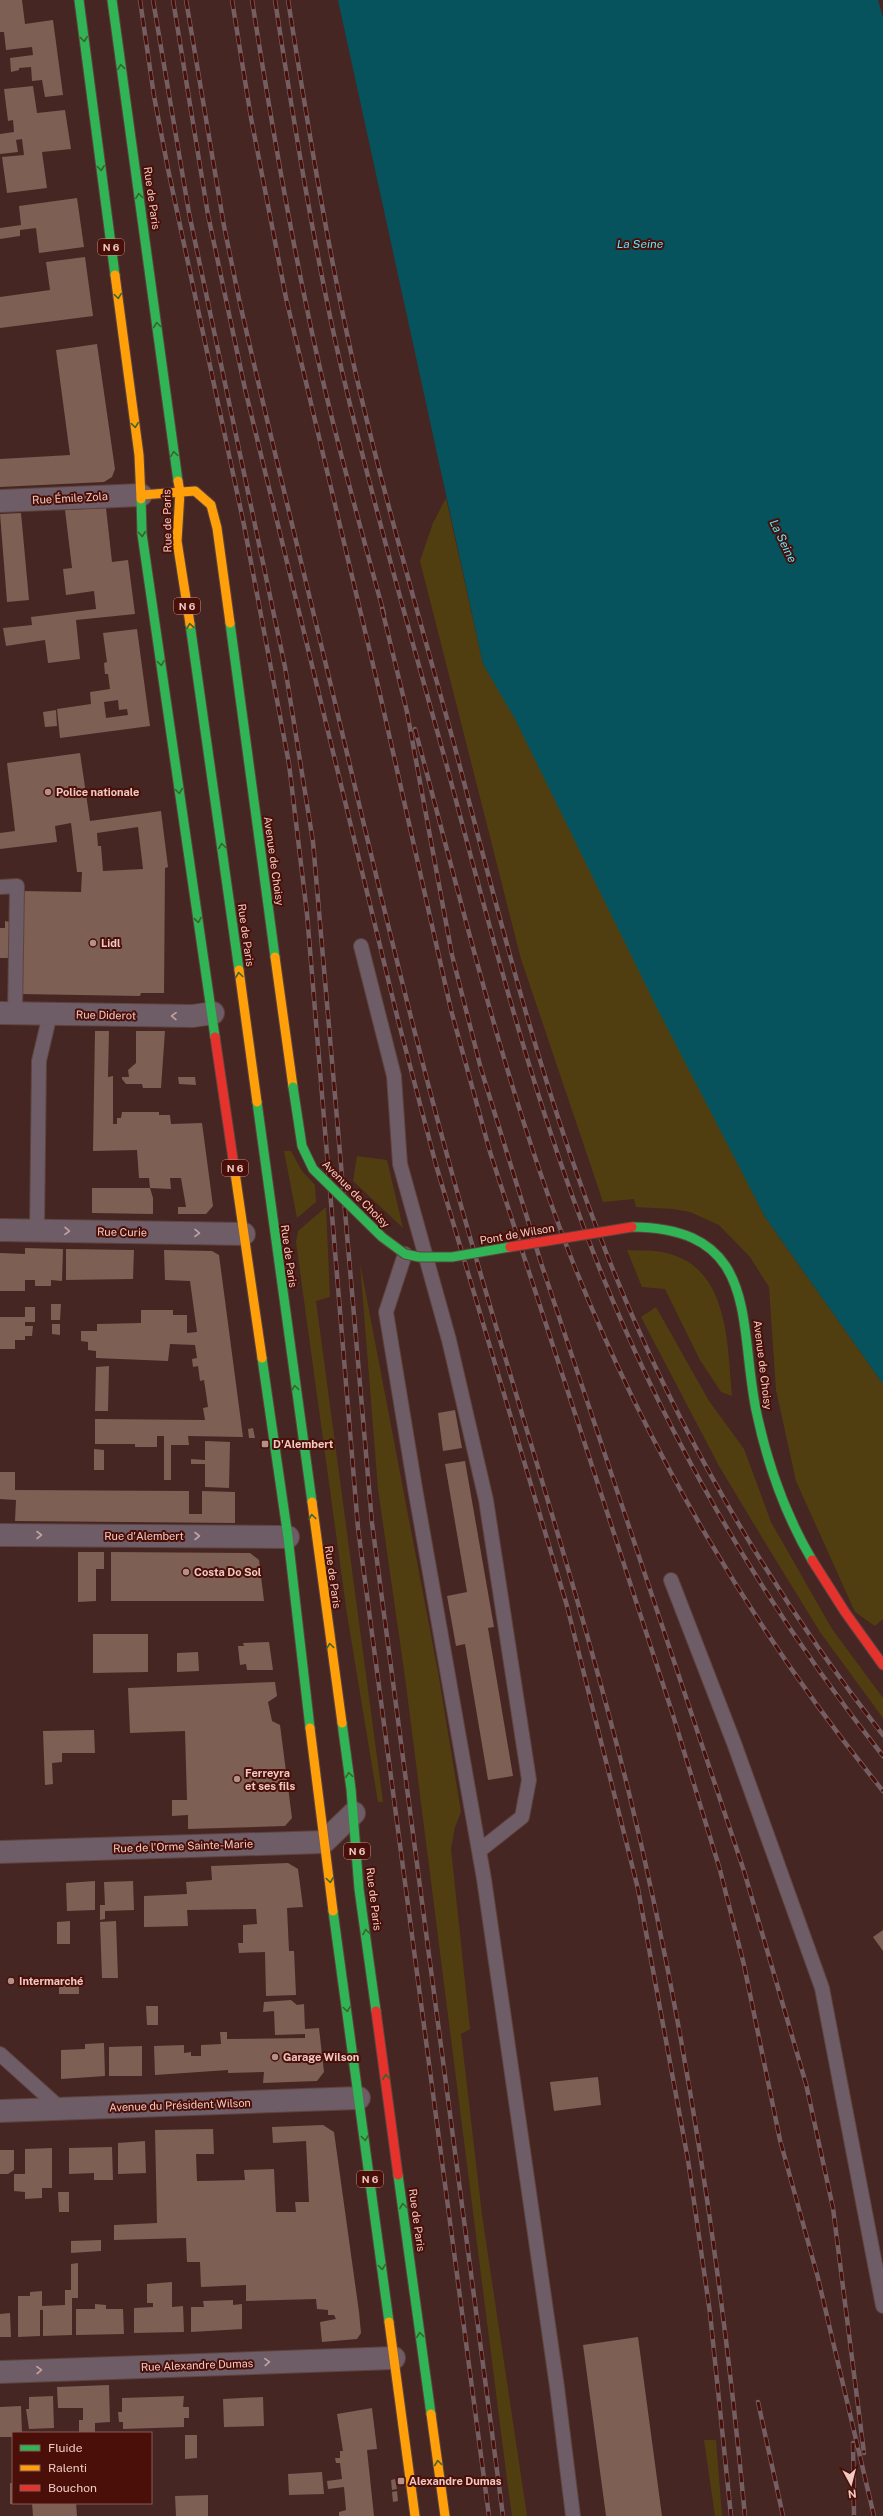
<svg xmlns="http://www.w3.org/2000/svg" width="883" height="2516" viewBox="0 0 883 2516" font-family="'Public Sans',sans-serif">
	<rect width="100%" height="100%" fill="#452622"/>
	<path fill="#513e10" d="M446 498 483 664 513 714 765 1217 883 1384V1619L875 1626 855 1612 796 1481 776 1390 769 1287 750 1257 719 1225 690 1212 674 1209 636 1207 634 1199 603 1202 521 959 420 561 433 523Z
		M284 1151H291L302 1171 315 1185 316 1202 297 1218Z
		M357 1156 387 1160 403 1228 353 1181Z
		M326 1207 330 1297 316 1301 383 1802H378L347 1614 296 1242 298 1231Z
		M627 1250C636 1251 646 1250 655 1251 729 1259 727 1340 732 1396L721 1392 700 1360 665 1289 642 1287Z
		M360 1263 438 1672 461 1812 455 1827 451 1849 470 2029 461 2034 482 2215 527 2516H512L509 2495 405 1677 378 1489Z
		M656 1307 709 1401 744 1449 771 1522 832 1629 883 1698V1718L820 1632 766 1544 719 1466 641 1317Z
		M704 2440H716L722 2516H715Z"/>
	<path fill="#06535d" d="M338 0H878L883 18V1384L765 1217 659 1012 515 719 483 664Z"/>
	<path fill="#7e5f54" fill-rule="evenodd" d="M0 0H22L25 24 53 20 63 95 45 97 42 80 32 81 31 67 19 68V70L11 72 10 58 33 55 32 47 6 50 4 32H0Z
		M33 86 37 113 65 110 71 149 42 152 47 188 7 193 2 157 24 155 22 139 16 140 18 152 0 154V134L14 132 13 120 8 121 4 89Z
		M77 198 84 247 39 253 36 228 20 230V236L0 239V228L21 225 19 206Z
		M85 257 93 316 0 328V297L50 290 46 262Z
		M97 344 115 469 112 477 104 482 0 487V459L70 455 56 350Z
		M106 508 112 562 128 560 135 614 76 620 80 659 48 663 45 640 6 646 3 628 32 625 31 617 96 609 94 591 66 595 63 569 72 568 65 510Z
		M21 513 29 600 7 602 0 514Z
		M137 629 150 726 60 738 57 709 91 704 90 692 110 689 108 674H105L104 663 107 662 103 633ZM118 700 119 710 127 709 128 715 106 718 104 702Z
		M56 710 57 726 45 727 43 712Z
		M80 753 90 821 161 811 168 867 165 868 164 993H141L140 996 20 994 21 891 81 892 82 872H77L71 823 55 826 57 842 0 849V833L15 831 7 763ZM138 827 143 869 103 871 101 846H98L97 833Z
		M5 921 10 922 9 958H0V928H5Z
		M95 1031H109L108 1077 113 1076V1124H117V1118H121L122 1112H159V1115H170L171 1124 202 1123 213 1206 206 1214H178V1207H186L181 1178H170L171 1189 150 1188 153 1198V1214L92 1213V1188H150L149 1178H139L137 1150 93 1151Z
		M136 1031H165L161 1088H143L142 1084H126L122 1079V1077H129L128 1070 136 1063Z
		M178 1077H195L196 1085 179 1084Z
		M25 1248 63 1249 62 1281 51 1280V1286H35V1280H25V1291H0V1253L25 1254Z
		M66 1249 134 1250 133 1279 66 1280Z
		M164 1250 212 1251 219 1255 243 1437 188 1436 189 1445H171V1480H164V1436H157V1447H135V1444H95V1419L205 1420 203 1408 208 1407 204 1380 200 1381 198 1366 193 1367 192 1359 197 1358 195 1345 170 1344 168 1361 96 1358V1351L88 1350V1342L81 1341V1331H97V1324L141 1323V1310H173V1315H187V1333L197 1332 190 1281 165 1280Z
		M51 1304H61L60 1320H51Z
		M25 1307H35V1322H25V1326H33L32 1336H25V1340H15V1349H0V1317H25Z
		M52 1324H60V1335L52 1334Z
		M109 1366 108 1411H95L96 1367Z
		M455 1410 462 1448 443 1451 438 1413Z
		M253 1428 255 1438H249L248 1429Z
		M205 1441 230 1442 229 1488 205 1487V1464H191V1459L205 1460Z
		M94 1449 104 1450V1470H94Z
		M465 1461 494 1627 488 1628 513 1776 488 1780 465 1644 456 1646 447 1596 467 1592 445 1464Z
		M0 1472H15V1490L189 1491V1514H202V1491L235 1492V1523L15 1521 16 1500 0 1499Z
		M78 1552H104V1569H96V1601L78 1602Z
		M111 1552 250 1553 259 1560 264 1601H111Z
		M93 1634H148V1672L93 1673Z
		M269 1642 273 1670H247L246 1664 240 1665 238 1646H244L243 1643Z
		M198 1652 199 1671 177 1672V1653Z
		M275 1682 277 1696 268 1702 272 1721 280 1725 292 1818 285 1826 188 1829V1815L172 1816V1800H187L185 1731 130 1733 128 1688Z
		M94 1730 95 1753H62V1762L52 1763 53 1784 45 1785 43 1731Z
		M288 1863 298 1869 303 1907 287 1908 289 1951H294L296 1995 266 1996 265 1952 239 1953 238 1943H243V1925L257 1924 256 1909 187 1910 188 1926 144 1927V1896L187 1894 186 1882 212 1880 211 1866Z
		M95 1881V1910L67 1911 66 1883Z
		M133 1881 134 1910 105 1911V1919L100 1920V1905H105L104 1882Z
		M70 1921V1944H57V1922Z
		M116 1921 118 1978H102L100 1922Z
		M883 1930V1951L873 1937Z
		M59 1979H79V1994H59Z
		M291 2000 297 2005 304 2004 305 2029 319 2028 324 2072 317 2081 263 2083 264 2072 228 2073V2070L155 2075 154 2046 184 2045V2053L191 2052V2056H201V2045L221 2044 220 2032H227V2039L305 2038V2034L275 2035 274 2011 263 2012 264 2002Z
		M146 2006H158V2025H147Z
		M104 2043 105 2076 61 2079V2050L85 2049V2044Z
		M142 2046V2076H109V2047Z
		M598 2077 601 2105 554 2111 550 2082Z
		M323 2125 334 2132 359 2312 361 2333 357 2339 322 2342 320 2322 336 2319 334 2315H328V2310L317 2309 316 2299 246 2301V2285L201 2287 200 2262H187L186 2238 114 2240V2225L157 2223 155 2130 213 2129 214 2154H196L197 2181 245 2180 244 2170 274 2169 276 2212H296L295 2202H309L306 2141 273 2143 272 2127Z
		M145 2141 146 2173 118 2174V2143Z
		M112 2147 113 2180H94V2173L69 2174V2148Z
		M52 2148V2188H42V2198L25 2199V2192L14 2191V2174H25V2149Z
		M0 2150H14V2170L8 2174H0Z
		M58 2192H69V2212H59Z
		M101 2240V2251L71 2253V2241Z
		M78 2263V2298H72V2335L43 2336V2310H40V2336L18 2337V2296H30V2292L42 2291V2306L65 2305V2290H71V2264Z
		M172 2282V2307L183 2306 184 2332 134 2333V2308L153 2307V2303H147V2284Z
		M233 2300V2305L242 2304V2329L191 2332V2307H204L203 2301Z
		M95 2304 106 2305V2309H123L124 2334 76 2335V2309H95Z
		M10 2313 11 2337H0V2314Z
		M638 2337 662 2516H606L583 2345Z
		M109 2385 110 2422 95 2423V2433H79V2420H83V2408H58L57 2387Z
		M53 2396 54 2428 29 2429 26 2409H29V2397Z
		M184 2396 183 2407H189V2418H184V2427L123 2429V2422H119L118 2412H122V2398Z
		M263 2397 264 2426 224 2427 223 2399Z
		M21 2406 22 2433H13V2437H0V2407Z
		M372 2408 377 2449 367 2450 374 2516H339V2512L346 2510 344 2487 328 2489 327 2481 342 2479 340 2463H336L335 2458H340V2451H343L337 2414Z
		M185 2435H197V2458L185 2459Z
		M322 2472 324 2494 289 2495 288 2474Z
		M395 2479 397 2489 392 2490 391 2480Z
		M10 2483H13V2504H10Z
		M397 2491 398 2501 393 2502 392 2492Z
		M208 2495V2516H176L175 2496Z
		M32 2503H76L77 2516H33Z"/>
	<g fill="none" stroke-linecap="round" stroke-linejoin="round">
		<g stroke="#5e433e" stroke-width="16">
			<path id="lane" d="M0 887 17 886 15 1013
				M361 946 394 1076 400 1164 449 1340 486 1500 529 1780 522 1817 479 1851
				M37 1231 39 1061 50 1014
				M405 1254 386 1312 416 1494 484 1879 557 2387 573 2516
				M671 1580 734 1743 822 1988 883 2306
				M0 2054 61 2109"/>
		</g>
		<g stroke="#5e433e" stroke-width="24">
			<path id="street" d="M0 501 141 495
				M0 1013 193 1016 213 1013
				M0 1230 244 1234
				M0 1535 288 1537
				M0 1852 324 1842 354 1813
				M0 2111 359 2098
				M0 2372 394 2358"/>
		</g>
		<g stroke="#5e433e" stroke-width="11">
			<path id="fast" d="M79 0 115 275
				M112 0 178 481
				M141 499 142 534 215 1037
				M230 623 275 957
				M190 624 239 970
				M257 1102 312 1502
				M632 1227C760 1228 738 1321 756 1410 767 1463 785 1514 812 1560
				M262 1358 288 1537 310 1728
				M342 1723 351 1789 359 1889 376 2011
				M333 1911 389 2322
				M398 2175 431 2414"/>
		</g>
		<g stroke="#5e433e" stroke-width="11">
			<path id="slow" d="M115 275 139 455 141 499
				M178 481 180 492 177 541 190 624
				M141 495 195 491 211 505 217 528 230 623
				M275 957 293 1087
				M239 970 257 1102
				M234 1166 262 1358
				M312 1502 342 1723
				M310 1728 333 1911
				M389 2322 415 2516
				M431 2414 445 2516"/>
		</g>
		<g stroke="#5e433e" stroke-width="11">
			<path id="jam" d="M215 1037 234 1166
				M812 1560 845 1612 883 1665
				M376 2011 398 2175"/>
		</g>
		<use href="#lane" stroke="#6e5c66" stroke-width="14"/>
		<use href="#street" stroke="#6e5c66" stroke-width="22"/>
		<use href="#fast" stroke="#30b455" stroke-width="9"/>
		<use href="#slow" stroke="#ff9f0a" stroke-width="9"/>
		<use href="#jam" stroke="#e5322d" stroke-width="9"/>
		<g stroke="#745e62" stroke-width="4.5">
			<path id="rail" d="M140 0 154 96 168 169 244 525 289 764 307 914 358 1528 489 2516
				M153 0 189 213 285 667 313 842 372 1523 503 2516
				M173 0 208 215 245 389 398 1020 436 1165 567 1606 638 1889 688 2160 710 2313 731 2516
				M186 0 224 226 239 299C270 436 304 573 337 711 372 859 407 1008 447 1155 505 1369 576 1578 629 1793 687 2031 722 2273 745 2516
				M232 0 251 118 286 298 379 690 451 1010 490 1152 672 1712 720 1870 744 1965 780 2140 818 2278 874 2516
				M252 0C268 102 285 204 306 304 327 408 356 511 384 614
				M275 0C294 124 314 249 342 371 373 503 410 633 446 763 485 909 522 1056 573 1198 644 1399 751 1589 883 1756
				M288 0C307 120 326 239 352 357 381 487 419 616 454 744 499 915 541 1088 606 1252 673 1424 769 1590 883 1735
				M382 609 407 712 452 955 481 1069 542 1266 744 1871 806 2084 833 2208 864 2453
				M415 729C463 907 505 1088 572 1260 647 1450 754 1632 883 1791
				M758 2402 783 2516
				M853 2443 854 2516"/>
		</g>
		<use href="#rail" stroke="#490f08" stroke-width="3" stroke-dasharray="9" stroke-linecap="butt"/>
		<g stroke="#5e433e" stroke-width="11" stroke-linecap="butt">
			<path id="fast-bridge" d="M293 1087 302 1146 313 1169 382 1237 405 1254 419 1257H452L510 1247"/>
		</g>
		<g stroke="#5e433e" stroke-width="11" stroke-linecap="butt">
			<path id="jam-bridge" d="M510 1247 632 1227"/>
		</g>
		<use href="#fast-bridge" stroke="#30b455" stroke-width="9"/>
		<use href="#jam-bridge" stroke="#e5322d" stroke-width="9"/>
	</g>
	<defs><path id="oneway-chevron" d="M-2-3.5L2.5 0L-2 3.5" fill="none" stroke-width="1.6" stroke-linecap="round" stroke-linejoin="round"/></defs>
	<g stroke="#3c622e">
		<use href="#oneway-chevron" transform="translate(84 39) rotate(83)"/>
		<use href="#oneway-chevron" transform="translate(121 67) rotate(-98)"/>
		<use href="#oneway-chevron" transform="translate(101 168) rotate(83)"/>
		<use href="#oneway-chevron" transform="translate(139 196) rotate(-98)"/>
		<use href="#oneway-chevron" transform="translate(118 296) rotate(82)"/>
		<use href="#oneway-chevron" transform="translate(157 325) rotate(-98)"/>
		<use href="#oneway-chevron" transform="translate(135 425) rotate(82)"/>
		<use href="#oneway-chevron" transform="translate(174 454) rotate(-98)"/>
		<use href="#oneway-chevron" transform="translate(142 534) rotate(85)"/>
		<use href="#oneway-chevron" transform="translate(190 626) rotate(-99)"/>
		<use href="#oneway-chevron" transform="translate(161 663) rotate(82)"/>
		<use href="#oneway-chevron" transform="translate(179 791) rotate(82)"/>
		<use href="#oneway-chevron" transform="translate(222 846) rotate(-98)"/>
		<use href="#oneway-chevron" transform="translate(198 920) rotate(81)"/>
		<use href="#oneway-chevron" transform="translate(239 975) rotate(-98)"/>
		<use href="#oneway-chevron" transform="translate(295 1388) rotate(-98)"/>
		<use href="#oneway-chevron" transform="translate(312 1517) rotate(-98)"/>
		<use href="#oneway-chevron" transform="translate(330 1646) rotate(-98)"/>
		<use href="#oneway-chevron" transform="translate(349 1775) rotate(-98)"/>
		<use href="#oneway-chevron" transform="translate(330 1880) rotate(82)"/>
		<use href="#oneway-chevron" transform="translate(366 1932) rotate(-99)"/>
		<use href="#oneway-chevron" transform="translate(347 2009) rotate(82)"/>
		<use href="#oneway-chevron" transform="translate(386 2077) rotate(-98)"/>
		<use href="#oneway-chevron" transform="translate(365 2138) rotate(82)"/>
		<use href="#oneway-chevron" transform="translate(403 2206) rotate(-98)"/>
		<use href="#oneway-chevron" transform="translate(382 2267) rotate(82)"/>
		<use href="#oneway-chevron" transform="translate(420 2335) rotate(-98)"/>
		<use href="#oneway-chevron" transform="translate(438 2463) rotate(-98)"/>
	</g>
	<g stroke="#c2a3a2">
		<use href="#oneway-chevron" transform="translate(174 1016) rotate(-179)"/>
		<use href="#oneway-chevron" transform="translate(67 1231) rotate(1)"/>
		<use href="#oneway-chevron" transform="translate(197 1233) rotate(1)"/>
		<use href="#oneway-chevron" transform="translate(39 1535)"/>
		<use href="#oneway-chevron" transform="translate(197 1536)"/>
		<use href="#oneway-chevron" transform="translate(267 2362) rotate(-2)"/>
		<use href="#oneway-chevron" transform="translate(39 2370) rotate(-2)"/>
	</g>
	<g fill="#b4908a" stroke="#490f08" stroke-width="1.5">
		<circle cx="48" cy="792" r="4"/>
		<circle cx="93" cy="943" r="4"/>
		<rect x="261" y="1440" width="8" height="8" rx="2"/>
		<circle cx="186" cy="1572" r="4"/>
		<circle cx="237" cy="1779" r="4"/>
		<circle cx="11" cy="1981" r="4"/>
		<circle cx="275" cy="2057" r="4"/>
		<rect x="397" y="2477" width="8" height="8" rx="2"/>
	</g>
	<g text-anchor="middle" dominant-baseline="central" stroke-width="4" stroke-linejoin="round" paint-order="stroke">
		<g fill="#490f08" stroke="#bd918a" stroke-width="1">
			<rect x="98" y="239" width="26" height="16" rx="3"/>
			<rect x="174" y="598" width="26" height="16" rx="3"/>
			<rect x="222" y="1160" width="26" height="16" rx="3"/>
			<rect x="344" y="1843" width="26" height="16" rx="3"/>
			<rect x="357" y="2171" width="26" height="16" rx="3"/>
		</g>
		<g font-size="10" font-weight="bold" fill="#efc9c2">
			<text x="111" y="247">N 6</text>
			<text x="187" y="606">N 6</text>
			<text x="235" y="1168">N 6</text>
			<text x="357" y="1851">N 6</text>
			<text x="370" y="2179">N 6</text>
		</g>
		<g font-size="11" fill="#efc9c2" stroke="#490f08">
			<text transform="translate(152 198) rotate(82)">Rue de Paris</text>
			<text transform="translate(70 498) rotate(-3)">Rue Émile Zola</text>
			<text transform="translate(167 521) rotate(-91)">Rue de Paris</text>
			<text transform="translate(274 861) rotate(82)">Avenue de Choisy</text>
			<text transform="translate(246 935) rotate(82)">Rue de Paris</text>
			<text transform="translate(106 1015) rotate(1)">Rue Diderot</text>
			<text transform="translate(356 1194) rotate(45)">Avenue de Choisy</text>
			<text transform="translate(122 1232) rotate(1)">Rue Curie</text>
			<text transform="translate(517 1234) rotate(-10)">Pont de Wilson</text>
			<text transform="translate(289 1256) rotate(82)">Rue de Paris</text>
			<text transform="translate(763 1365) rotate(83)">Avenue de Choisy</text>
			<text x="144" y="1536">Rue d'Alembert</text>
			<text transform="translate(333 1577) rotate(82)">Rue de Paris</text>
			<text transform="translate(183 1846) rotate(-2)">Rue de l'Orme Sainte-Marie</text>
			<text transform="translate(374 1899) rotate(83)">Rue de Paris</text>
			<text transform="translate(180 2105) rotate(-2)">Avenue du Président Wilson</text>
			<text transform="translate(417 2220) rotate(82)">Rue de Paris</text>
			<text transform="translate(197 2365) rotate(-2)">Rue Alexandre Dumas</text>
		</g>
		<g font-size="11" font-weight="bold" fill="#efc9c2" stroke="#490f08" text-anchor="start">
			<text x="56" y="792">Police nationale</text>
			<text x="101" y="943">Lidl</text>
			<text x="273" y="1444">D'Alembert</text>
			<text x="194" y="1572">Costa Do Sol</text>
			<text x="245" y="1773">Ferreyra<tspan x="245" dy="13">et ses fils</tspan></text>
			<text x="19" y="1981">Intermarché</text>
			<text x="283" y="2057">Garage Wilson</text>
			<text x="409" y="2481">Alexandre Dumas</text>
		</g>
		<g font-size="12" font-style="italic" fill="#5de7fe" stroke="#490f08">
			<text x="640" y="244">La Seine</text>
			<text transform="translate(783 541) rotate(64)">La Seine</text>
		</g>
	</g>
	<rect x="12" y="2432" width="140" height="72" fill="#490f08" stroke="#8b5952"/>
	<rect x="20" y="2445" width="20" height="6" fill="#30b455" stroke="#8b5952"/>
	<text x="48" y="2452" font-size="12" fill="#efc9c2">Fluide</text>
	<rect x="20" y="2465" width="20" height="6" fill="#ff9f0a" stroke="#8b5952"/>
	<text x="48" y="2472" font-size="12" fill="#efc9c2">Ralenti</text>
	<rect x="20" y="2485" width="20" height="6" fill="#e5322d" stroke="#8b5952"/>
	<text x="48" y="2492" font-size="12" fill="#efc9c2">Bouchon</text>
	<g transform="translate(851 2484) rotate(173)" stroke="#490f08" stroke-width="3" paint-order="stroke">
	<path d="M0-3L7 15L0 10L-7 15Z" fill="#efc9c2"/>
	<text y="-6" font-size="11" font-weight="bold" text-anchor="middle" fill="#efc9c2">N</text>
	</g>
</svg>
